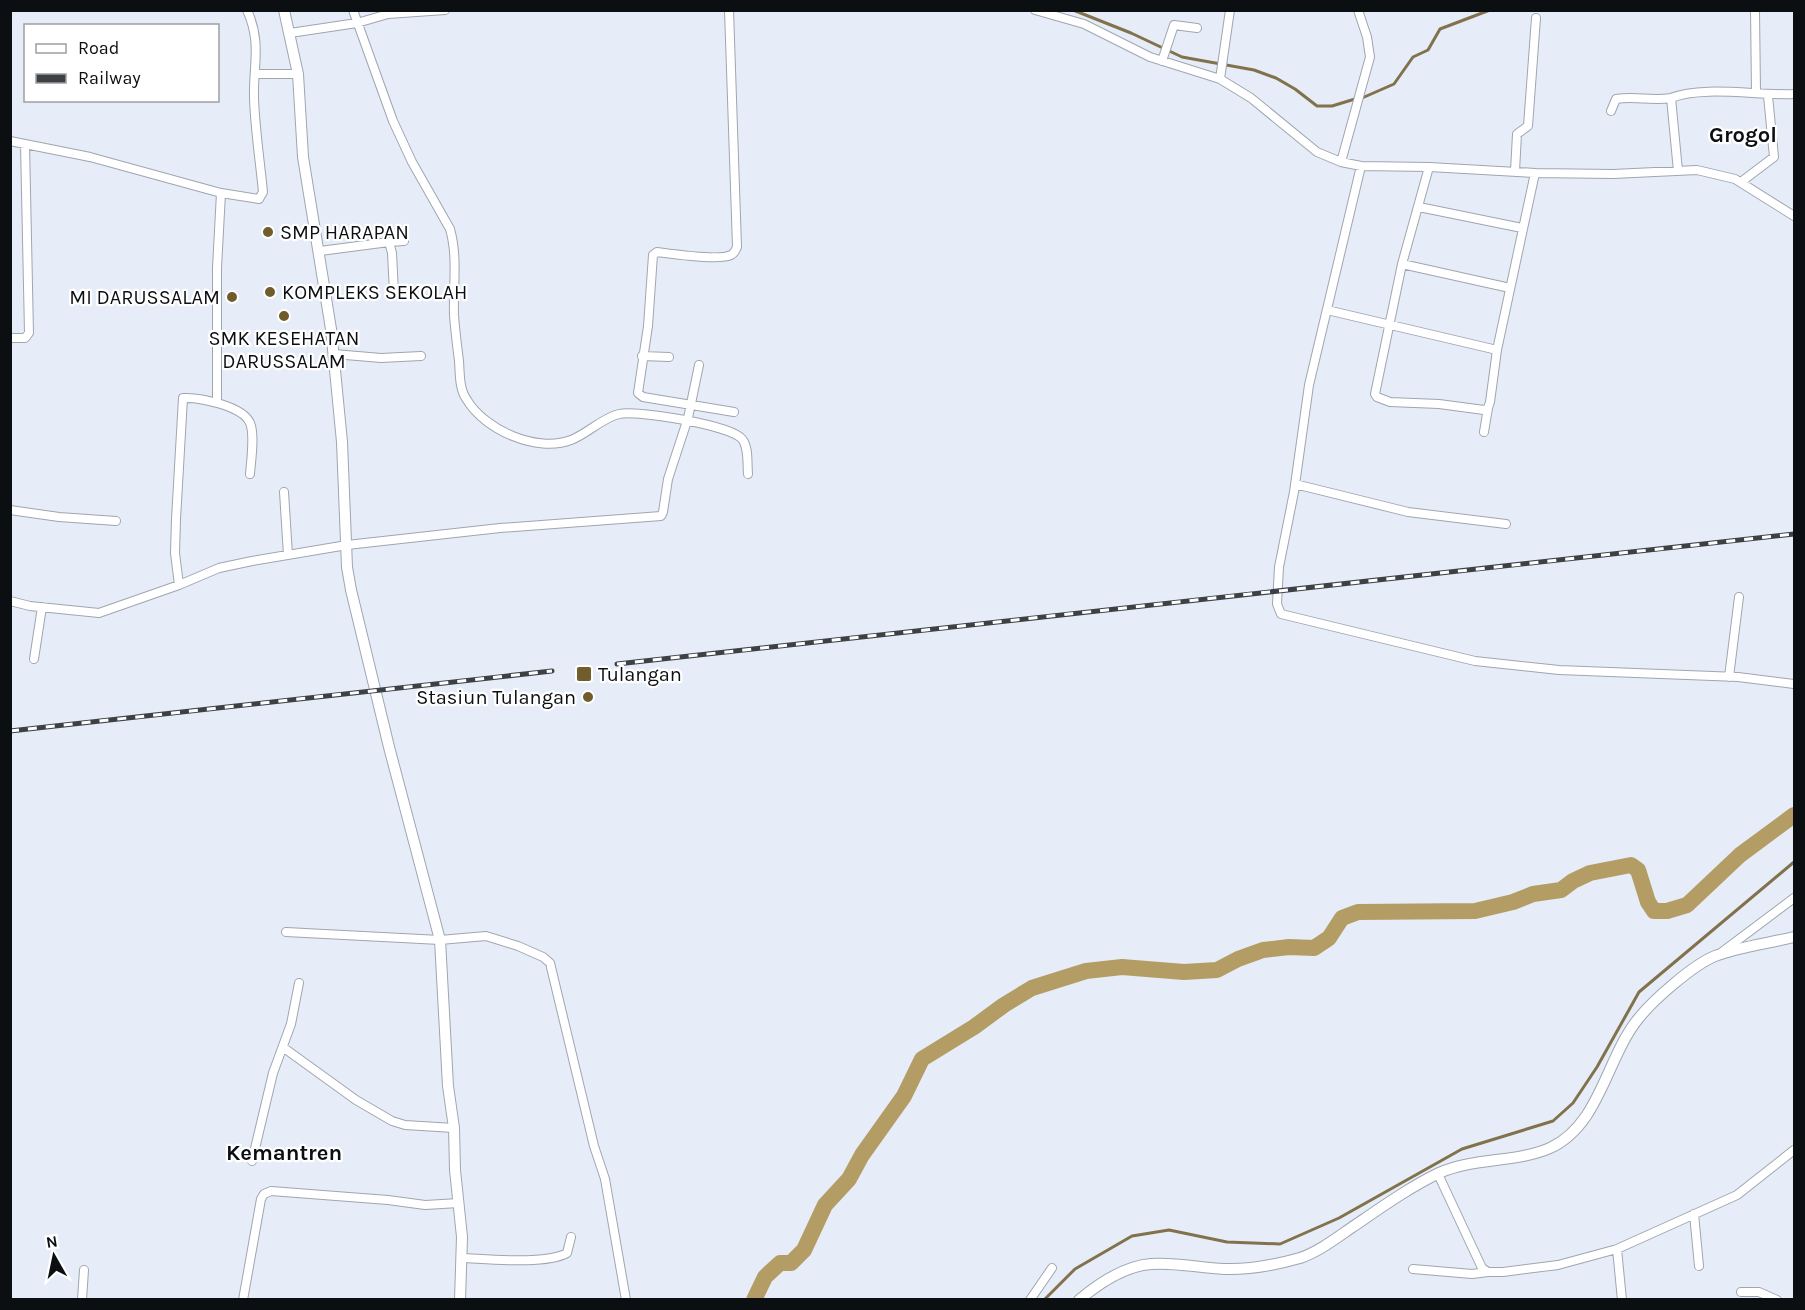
<svg xmlns="http://www.w3.org/2000/svg" width="1805" height="1310" viewBox="0 0 1805 1310" font-family="Karla,sans-serif">
	<rect width="100%" height="100%" fill="#e6edf8"/>
	<g fill="none" stroke-linecap="round" stroke-linejoin="round">
		<path stroke="#81724c" stroke-width="3" d="M1073 10 1131 33 1182 57 1254 70 1276 78 1295 89 1317 106H1332L1355 99
			M1362 98 1394 84 1413 57 1428 50 1440 29 1490 10
			M1044 1300 1075 1269 1132 1236 1169 1230 1227 1242 1280 1244 1339 1218 1462 1149 1553 1121 1573 1103 1597 1067 1639 992 1794 862"/>
		<path stroke="#b39d65" stroke-width="16" d="M754 1300 765 1277 780 1263H791L804 1250 825 1205 849 1179 862 1155 904 1096 922 1059 974 1027 1004 1005 1032 988 1086 971 1122 967 1184 972 1217 970 1238 959 1263 950 1289 947 1314 948 1329 938 1342 918 1358 912 1475 911 1513 902 1533 894 1561 890 1573 881 1590 873 1631 865 1638 870 1648 902 1654 911H1667L1687 905 1740 855 1794 815"/>
		<g stroke="#9ea6b0" stroke-width="10">
			<path id="minor" d="M353 10 393 121 412 162 450 229C458 257 453 286 454 315 455 330 457 345 459 361 460 374 459 389 467 400 485 430 537 453 571 440 587 434 602 418 619 414 637 410 731 425 742 439 749 447 747 464 748 474
				M729 10 737 247C735 251 735 253 731 255 719 261 672 254 657 252L653 255 648 326 638 393 643 397 734 412
				M1035 10 1084 24 1150 57 1220 79 1230 10
				M1755 10 1756 93
				M290 33 357 23 388 14 445 10
				M1162 61 1174 25 1197 28
				M255 74H298
				M1220 79 1251 98 1317 152 1341 162 1361 166 1429 167 1535 173 1613 174 1697 170 1735 179 1794 216
				M1611 111 1616 99C1635 96 1652 101 1671 98
				M10 141 90 157 221 193 259 199 263 192C260 161 255 129 254 98 253 65 262 43 247 10
				M1341 162 1370 57 1367 37 1358 10
				M1361 166 1309 385 1294 492 1279 567 1277 604 1281 614 1475 661 1559 670 1738 677 1794 684
				M1429 167 1402 264 1375 394 1377 397 1390 402 1439 404 1484 410 1488 408 1490 402 1497 350
				M1515 171 1517 134 1528 126 1536 18
				M1678 171 1671 98C1703 85 1759 96 1794 94
				M1741 182 1774 157 1768 96
				M1419 207 1522 228
				M389 242 404 241
				M320 251 389 242 392 253 394 293
				M1402 264 1510 288
				M1327 310 1497 350 1535 173
				M10 338H25L29 333 25 144
				M334 354 381 358 421 356
				M642 356 669 357
				M217 403V268L221 193
				M1484 432 1488 408
				M1295 484 1408 512 1506 524
				M284 492 288 555
				M10 510 59 517 116 521
				M179 585 175 553 176 519 183 398C199 397 243 406 250 423 255 434 251 461 250 474
				M10 601 30 606 99 613 179 585 219 568 252 561 347 545 500 528 661 516 663 512 668 479 688 418 699 365
				M34 659 42 607
				M1729 677 1739 597
				M286 932 440 940 486 936 518 946 543 957 550 963 594 1146 605 1179 626 1300
				M1722 952 1794 898
				M284 1048 356 1100 392 1121 405 1125 454 1128
				M252 1161 273 1073 291 1024 299 983
				M1438 1174 1482 1268 1488 1272H1503L1558 1265 1617 1249 1737 1195 1794 1150
				M1694 1214 1699 1266
				M1617 1249 1622 1300
				M462 1258C488 1259 545 1265 567 1253L571 1237
				M1413 1269 1472 1274 1488 1272
				M1741 1292H1759L1777 1300
				M82 1300 84 1270
				M243 1300 261 1199 264 1194 271 1191 388 1200 425 1205 459 1203
				M1030 1300 1052 1268"/>
		</g>
		<g stroke="#9ea6b0" stroke-width="12">
			<path id="tertiary" d="M284 10 298 74 303 157 331 329 342 442 347 567 351 590 389 747 440 940 448 1086 454 1128 455 1170 462 1237 460 1300
				M1079 1300C1098 1284 1125 1266 1151 1264 1175 1262 1200 1268 1224 1269 1249 1270 1275 1265 1300 1258 1318 1252 1335 1239 1351 1228 1379 1209 1408 1188 1439 1173 1475 1157 1516 1163 1550 1148 1600 1125 1606 1059 1638 1019 1653 1000 1693 965 1715 956 1738 947 1770 943 1794 937"/>
		</g>
		<use href="#minor" stroke="#fff" stroke-width="8"/>
		<use href="#tertiary" stroke="#fff" stroke-width="10"/>
		<g stroke="#3d4145" stroke-width="5">
			<path id="rail" d="M617 664 1794 534
				M10 731 552 671"/>
		</g>
		<use href="#rail" stroke="#fff" stroke-width="3" stroke-dasharray="9" stroke-linecap="butt"/>
	</g>
	<g fill="#705d2b" stroke="#fff" stroke-width="2">
		<circle cx="268" cy="232" r="6"/>
		<circle cx="270" cy="292" r="6"/>
		<circle cx="232" cy="297" r="6"/>
		<circle cx="284" cy="316" r="6"/>
		<rect x="576" y="666" width="16" height="16" rx="3"/>
		<circle cx="588" cy="697" r="6"/>
	</g>
	<g text-anchor="middle" dominant-baseline="central" stroke-width="4.5" stroke-linejoin="round" paint-order="stroke">
		<g font-size="20" fill="#0c0f12" stroke="#fff" text-anchor="start">
			<text x="280" y="232">SMP HARAPAN</text>
			<text x="282" y="292">KOMPLEKS SEKOLAH</text>
			<text x="220" y="297" text-anchor="end">MI DARUSSALAM</text>
			<text x="284" y="338" text-anchor="middle">SMK KESEHATAN<tspan x="284" dy="23">DARUSSALAM</tspan></text>
			<text x="598" y="674">Tulangan</text>
			<text x="576" y="697" text-anchor="end">Stasiun Tulangan</text>
		</g>
		<g font-size="22" font-weight="bold" fill="#0c0f12" stroke="#fff">
			<text x="1743" y="135">Grogol</text>
			<text x="284" y="1153">Kemantren</text>
		</g>
	</g>
	<rect width="1805" height="1310" fill="none" stroke="#0c0f12" stroke-width="24"/>
	<rect x="24" y="24" width="195" height="78" fill="#ffffff" stroke="#9e9fa0" stroke-width="1.5"/>
	<rect x="36" y="44" width="30" height="9" fill="#ffffff" stroke="#9e9fa0" stroke-width="1.5"/>
	<text x="78" y="54" font-size="18" fill="#0c0f12">Road</text>
	<rect x="36" y="74" width="30" height="9" fill="#3d4145" stroke="#9e9fa0" stroke-width="1.5"/>
	<text x="78" y="84" font-size="18" fill="#0c0f12">Railway</text>
	<g transform="translate(54 1256) rotate(351)" stroke="#ffffff" stroke-width="4.5" paint-order="stroke">
	<path d="M0-4.5L10 22L0 15L-10 22Z" fill="#0c0f12"/>
	<text y="-9" font-size="16" font-weight="bold" text-anchor="middle" fill="#0c0f12">N</text>
	</g>
</svg>
